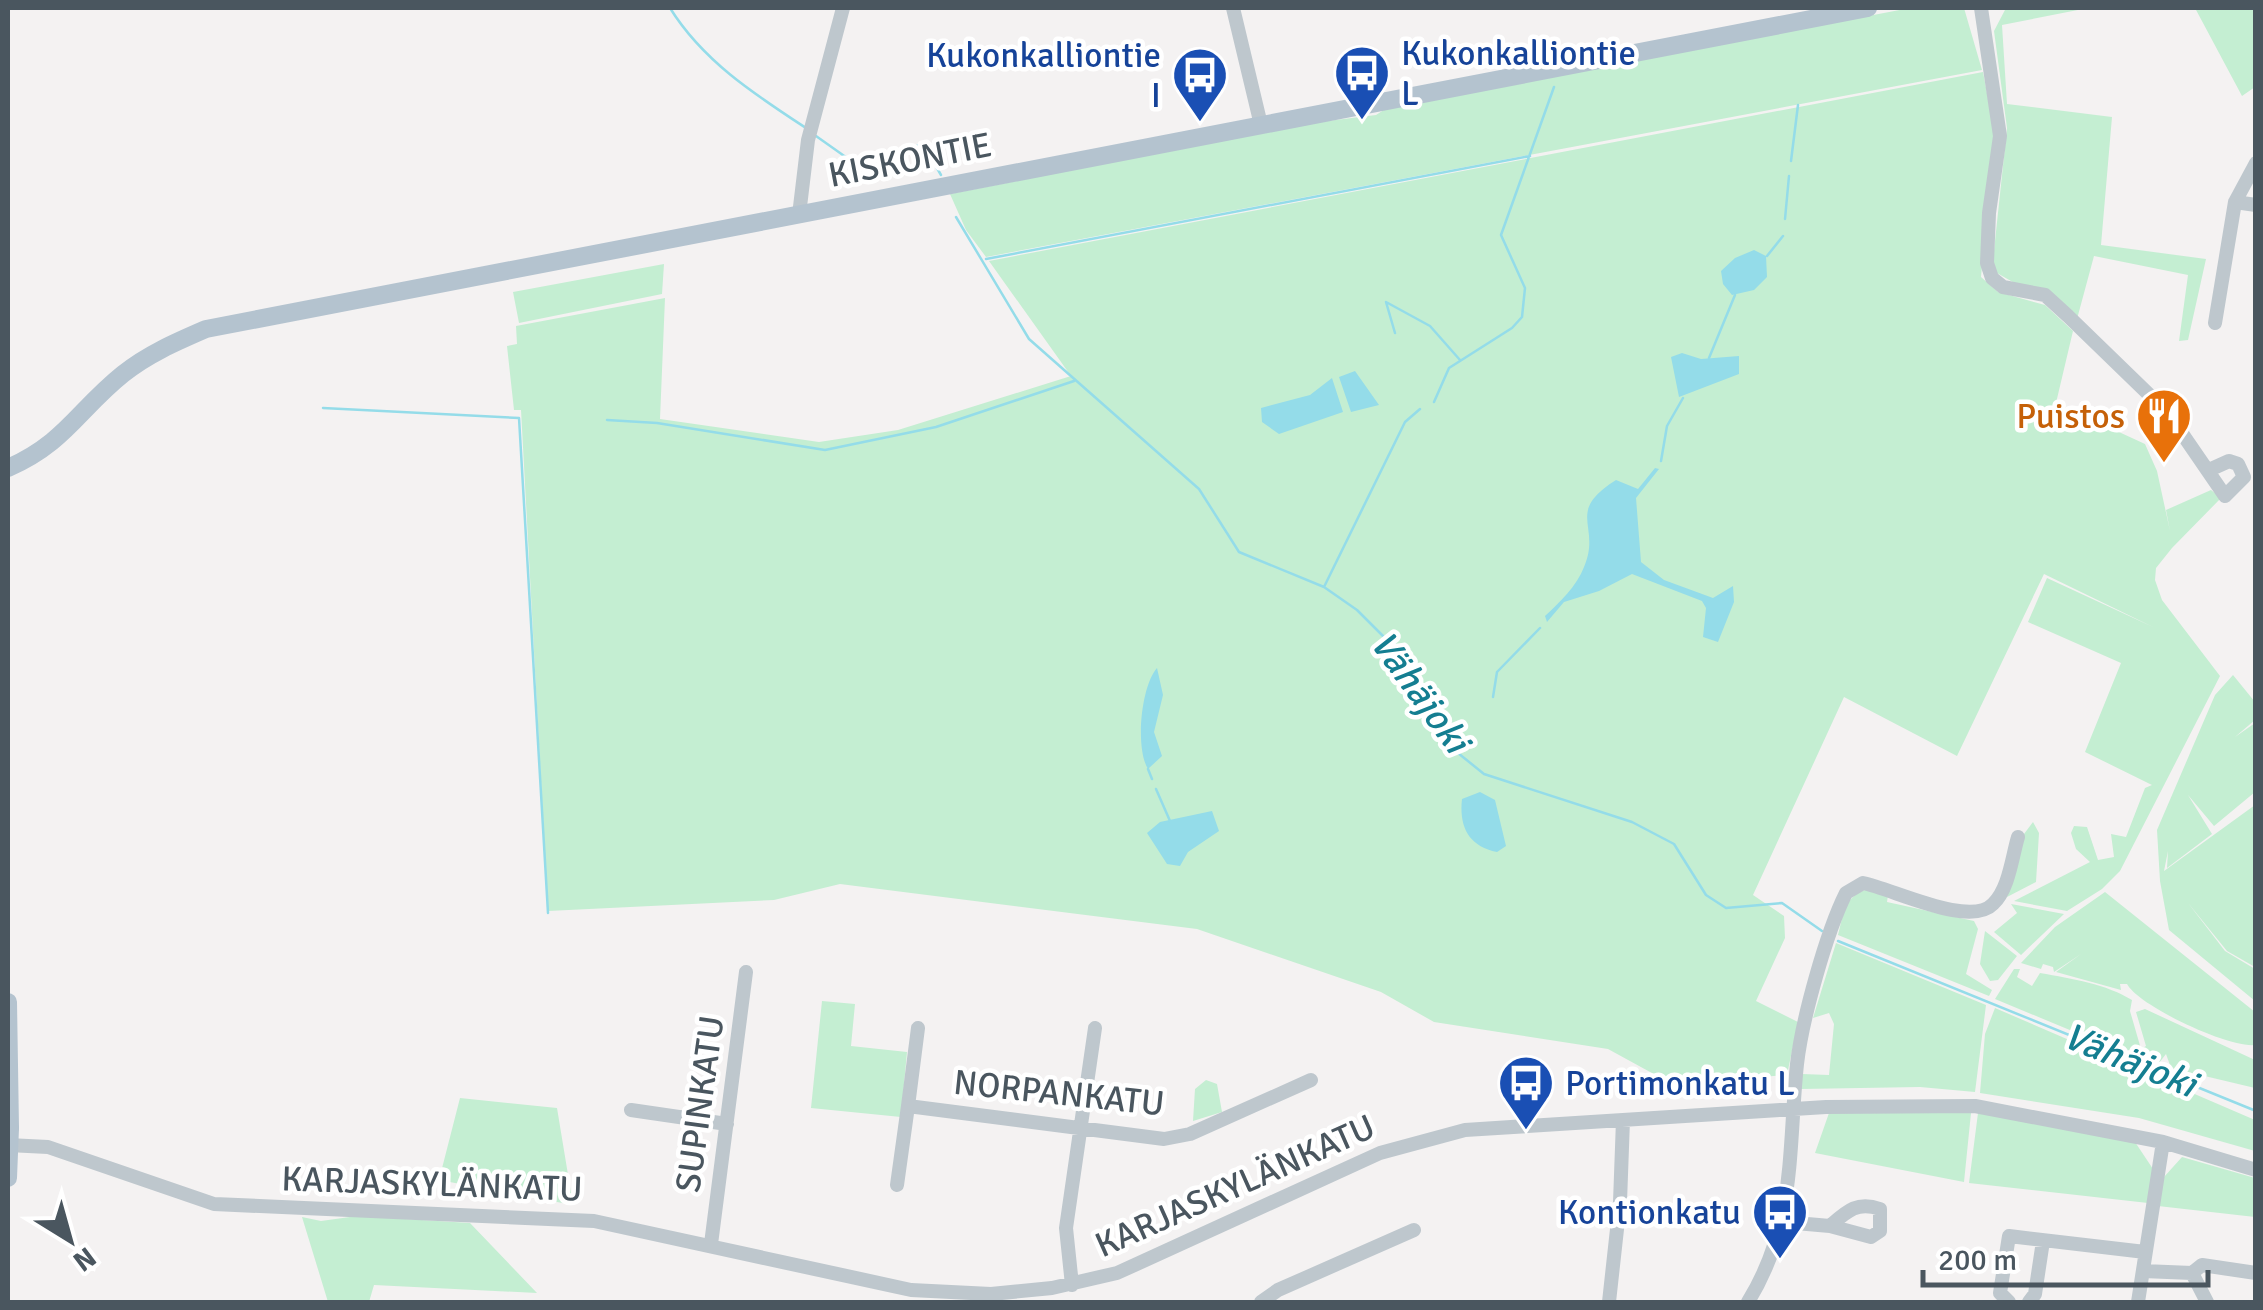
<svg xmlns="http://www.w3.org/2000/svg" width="2263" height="1310" viewBox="0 0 2263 1310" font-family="Signika,sans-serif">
	<rect width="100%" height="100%" fill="#f4f2f2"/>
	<path fill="#c4eed2" d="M1910 8H1964L1982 70 986 257 966 230 950 194 1311 123 1376 115 1387 108Z
		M2006 8H2088L2002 25 2007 104 2112 117 2101 245 2206 259 2188 340 2179 341 2188 275 2094 256 2077 319 1997 273 1993 260 2007 128 1994 31Z
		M2195 8H2255V87L2242 96Z
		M1983 72 1994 130 1981 277 1998 292 2045 305 2073 331 2056 403 2145 444 2157 471 2170 531 2166 510 2211 490 2221 498 2172 548 2156 568 2155 580 2162 600 2220 676 2120 871 2102 889 2067 911 2014 901 2090 862 2076 849 2071 833 2074 826 2087 827 2098 860 2114 857 2111 834 2126 837 2145 788 2152 785 2085 752 2121 663 2028 622 2047 578 2153 627 2044 574 1957 756 1844 697 1753 895 1784 916 1785 938 1756 1001 1798 1022 1787 1075 1672 1084 1608 1049 1434 1022 1381 992 1197 929 840 884 774 900 548 911 521 410H514L507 346 517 344 516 326 665 298 660 419 819 442 898 430 1071 376 989 261Z
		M664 264 662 294 519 323 513 292Z
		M2233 675 2255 702V720L2235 737 2255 723V792L2214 826 2188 795 2212 834 2167 868 2168 851 2164 871 2255 805V967L2227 951 2188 903 2225 951 2255 969V1001L2169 930 2160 881 2157 830 2215 695Z
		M2033 822 2039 833 2036 882 2007 897 2021 838Z
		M1869 889 1888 895 1887 902 1974 921 1978 929 1966 974 1992 990 1989 996 1838 935C1844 913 1844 895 1869 889Z
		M2105 892 2255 1012V1045C2228 1048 2139 1006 2127 984H2120L2121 990 2056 972 2081 954 2054 972 2053 967 2043 964 2041 969 2021 963 2055 927Z
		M2011 904 2064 914 2021 955 1994 932 2017 913Z
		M1985 931 2017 956 1998 980 1990 981 1980 964Z
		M1836 943 1986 1005 1975 1092 1920 1087 1801 1089 1802 1074 1829 1075 1834 1024 1829 1013 1813 1018Z
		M2014 969H2020L2017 977 2032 986 2040 973C2073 979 2106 984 2132 1000L2130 1011 2141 1049 2146 1046 2136 1012 2145 1009 2255 1060V1088L2171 1068 2166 1054 2159 1063 2147 1062 1995 999Z
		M822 1001 855 1004 851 1046 907 1052 901 1117 811 1108Z
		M1995 1008 2255 1120V1151L2139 1118 1980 1093 1985 1034Z
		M1206 1080 1217 1084 1222 1112 1193 1121 1195 1089Z
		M460 1098 557 1108 573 1205 439 1180Z
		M1829 1113H1971L1964 1182 1815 1153Z
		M1978 1113 2135 1142 2153 1169 2148 1203 1969 1183Z
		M2182 1157 2255 1178V1217L2158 1206 2164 1177Z
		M357 1216 470 1223 537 1293 374 1285 369 1302H328L302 1217 321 1221Z"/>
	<path fill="#94dce9" d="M1754 250 1766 256 1767 277 1754 290 1732 295 1723 284 1721 271 1735 258Z
		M1682 353 1701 359 1739 356V374L1679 397 1671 357Z
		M1355 371 1379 405 1351 412 1339 377Z
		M1332 378 1343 412 1279 434 1262 422 1261 408 1310 395Z
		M1655 468 1659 469 1636 498 1641 562 1664 580 1713 598 1733 586 1734 602 1718 642 1703 637 1706 608 1702 601 1632 574 1599 591 1564 602 1547 622 1545 616C1559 603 1577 586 1584 567 1602 525 1564 513 1616 480L1638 489Z
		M1157 668 1163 695 1154 732 1162 756 1148 769C1135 748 1141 686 1157 668Z
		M1480 792 1495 800 1506 846 1497 852C1468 846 1459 826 1462 799Z
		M1212 811 1219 831 1188 852 1180 866 1167 864 1147 833 1160 822Z"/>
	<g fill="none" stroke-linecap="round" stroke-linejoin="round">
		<path stroke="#94dce9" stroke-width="2.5" d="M670 8C703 61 754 94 806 128
			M816 136 857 165 923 144 941 175
			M1791 161 1798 105
			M956 217 1029 339 1199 489 1239 552 1324 587 1357 610 1383 636 1453 749 1484 774 1632 822 1674 844 1706 895 1726 908 1782 903 1822 931
			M1785 219 1789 176
			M1767 256 1783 236
			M986 259 1530 156
			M1395 333 1386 302 1430 326 1460 360
			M1709 358 1735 295
			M1434 402 1449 368 1512 328 1522 317 1525 288 1501 235 1554 87
			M323 408 519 418 548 913
			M607 420 657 423 825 450 936 427 1074 381
			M1661 461 1667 426 1683 398
			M1324 587 1405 422 1420 409
			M1493 697 1497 672 1540 628
			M1148 769 1152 779
			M1156 789 1170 821
			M1838 941 2256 1111"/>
		<path stroke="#bec7cd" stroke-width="14" d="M1233 8 1261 125
			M1981 8 2000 136 1989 213 1987 263 1992 278 2003 287 2045 295 2068 316 2168 413 2225 496 2244 477 2238 464 2229 461 2209 470
			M2235 202 2256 205
			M799 215 808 140 843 8
			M2215 323 2235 202 2256 163
			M918 1028 908 1106 1164 1139 1190 1134 1311 1080
			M631 1110 727 1124
			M8 1145 48 1147 214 1204 594 1221 911 1290 991 1294 1052 1288 1117 1273 1380 1153 1465 1130 1826 1107 1975 1106 2163 1142 2256 1170
			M897 1185 908 1106
			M1784 1222 1830 1226 1871 1237 1880 1231V1209C1857 1201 1847 1211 1830 1226
			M711 1244 746 972
			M2143 1271 2192 1273 2207 1302
			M2192 1273 2202 1265 2256 1273
			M1072 1285 1066 1228 1095 1028
			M1261 1302 1278 1290 1414 1230
			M1609 1302 1620 1202 1623 1120
			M1748 1302C1796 1224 1788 1151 1797 1064 1802 1020 1826 933 1846 893L1863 883C1893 889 1970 928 1993 904 2009 889 2012 857 2018 837
			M2009 1302 2000 1293 2009 1236 2145 1252
			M2029 1302 2035 1294 2043 1241
			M2138 1302 2163 1142"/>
		<path stroke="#b4c3cf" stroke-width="18" d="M8 468C65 443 78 410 123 374 148 354 176 342 206 329L1868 8
			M8 1002 10 1128"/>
		<path stroke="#b4c3cf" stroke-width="18" d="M8 1178 10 1128"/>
	</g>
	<defs>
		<g id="bus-pin" transform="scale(2.875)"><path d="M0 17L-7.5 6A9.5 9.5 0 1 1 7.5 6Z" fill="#1a4fb4" stroke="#fff"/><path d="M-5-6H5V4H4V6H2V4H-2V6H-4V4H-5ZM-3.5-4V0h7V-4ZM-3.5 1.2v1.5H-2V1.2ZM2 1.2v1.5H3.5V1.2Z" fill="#fff"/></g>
		<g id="restaurant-pin" transform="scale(2.875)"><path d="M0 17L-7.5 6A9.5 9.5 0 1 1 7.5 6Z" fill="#e8710a" stroke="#fff"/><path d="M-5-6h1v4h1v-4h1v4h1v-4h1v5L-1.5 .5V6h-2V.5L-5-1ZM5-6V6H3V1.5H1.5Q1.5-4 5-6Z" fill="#fff"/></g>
	</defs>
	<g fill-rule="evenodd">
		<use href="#bus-pin" x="1362" y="73"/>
		<use href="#bus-pin" x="1200" y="75"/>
		<use href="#restaurant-pin" x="2164" y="416"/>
		<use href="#bus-pin" x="1526" y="1083"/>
		<use href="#bus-pin" x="1780" y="1212"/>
	</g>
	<g text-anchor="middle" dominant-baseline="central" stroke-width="9" stroke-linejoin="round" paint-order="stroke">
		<g font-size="35" fill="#164399" stroke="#fff" text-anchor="start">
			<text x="1401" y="53">Kukonkalliontie<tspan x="1401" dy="40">L</tspan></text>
			<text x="1161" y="55" text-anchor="end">Kukonkalliontie<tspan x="1161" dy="40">I</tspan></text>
			<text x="1565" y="1083">Portimonkatu L</text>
			<text x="1741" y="1212" text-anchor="end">Kontionkatu</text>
		</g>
		<g font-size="35" fill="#4a565f" stroke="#fff">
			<text transform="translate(910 160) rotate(-11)">KISKONTIE</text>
			<text transform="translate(1059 1093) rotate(6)">NORPANKATU</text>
			<text transform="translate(700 1104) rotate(-82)">SUPINKATU</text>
			<text transform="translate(432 1184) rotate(2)">KARJASKYLÄNKATU</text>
			<text transform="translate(1235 1186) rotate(-24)">KARJASKYLÄNKATU</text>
		</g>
		<g font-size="35" fill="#c56008" stroke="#fff" text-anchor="end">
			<text x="2125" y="416">Puistos</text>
		</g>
		<g font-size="38" font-style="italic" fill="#147e91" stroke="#fff">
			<text transform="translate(1420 692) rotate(54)">Vähäjoki</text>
			<text transform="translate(2130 1060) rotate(22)">Vähäjoki</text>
		</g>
	</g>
	<rect width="2263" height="1310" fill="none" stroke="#4a565f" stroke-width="20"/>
	<g transform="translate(70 1240) rotate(143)" stroke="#ffffff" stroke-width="8" paint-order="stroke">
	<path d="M0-8L18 38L0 25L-18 38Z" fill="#4a565f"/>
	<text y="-15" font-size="28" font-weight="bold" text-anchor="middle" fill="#4a565f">N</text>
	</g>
	<path d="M1923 1270v15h285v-15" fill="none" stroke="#4a565f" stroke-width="5"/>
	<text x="1938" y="1270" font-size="30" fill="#4a565f" stroke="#ffffff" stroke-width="8" paint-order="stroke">200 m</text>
</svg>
